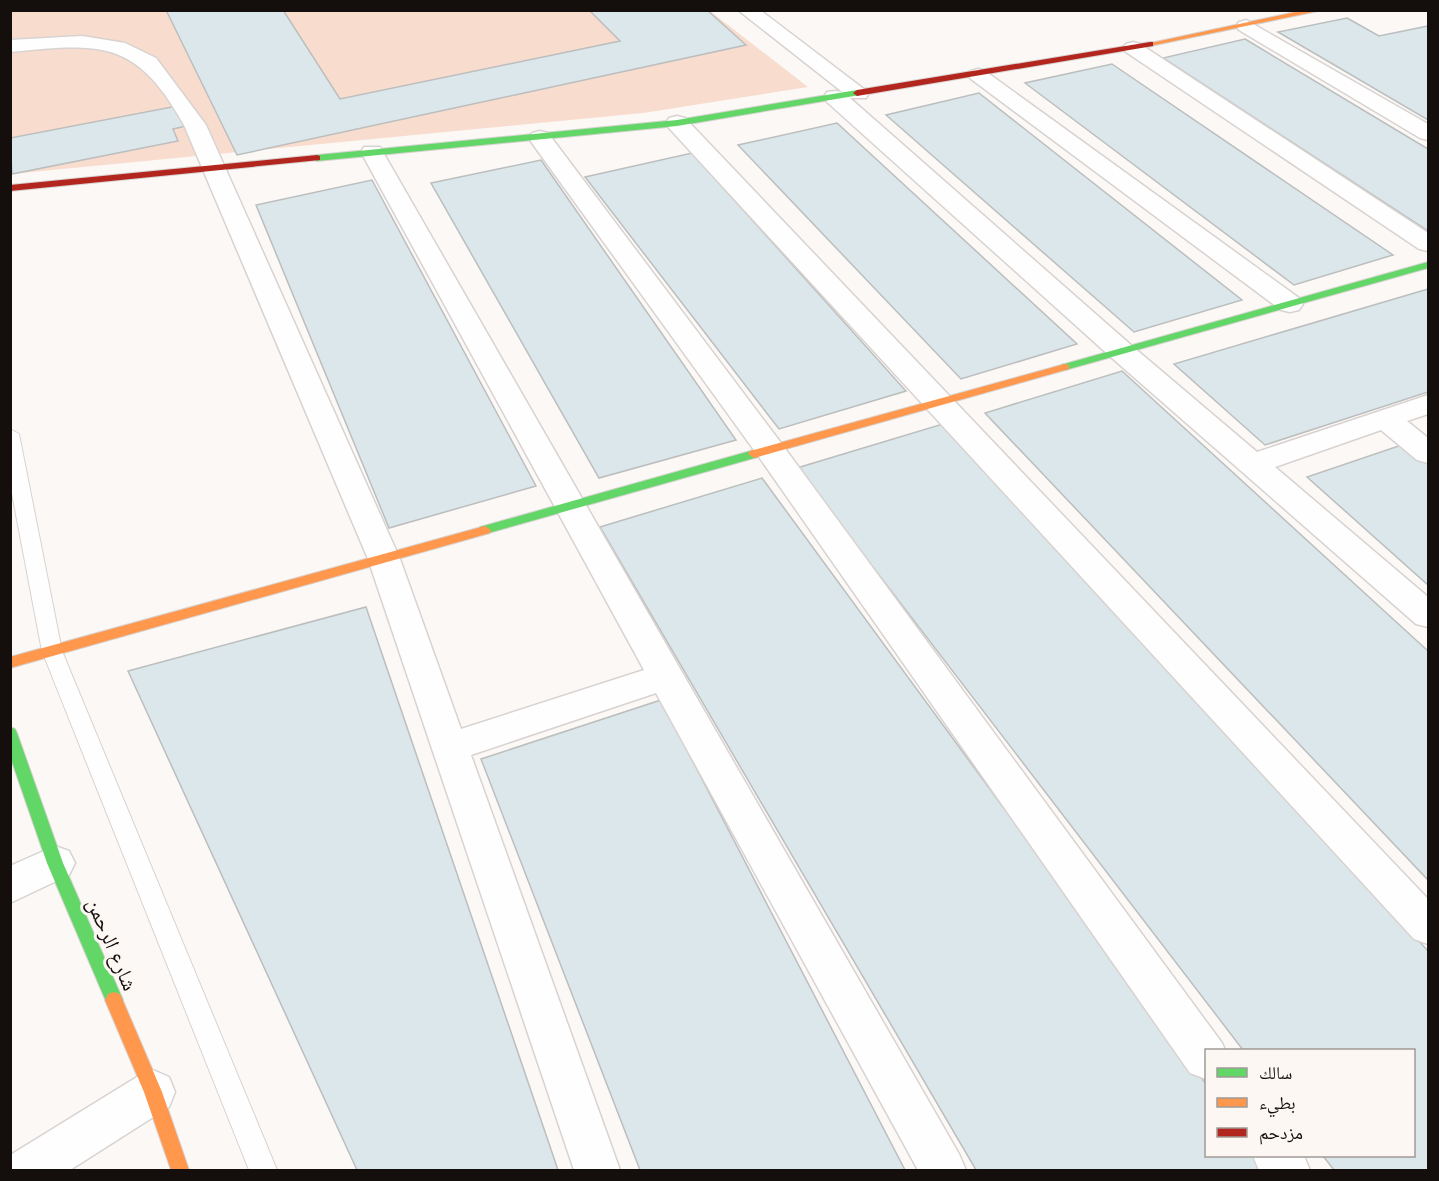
<svg xmlns="http://www.w3.org/2000/svg" width="1439" height="1181" viewBox="0 0 1439 1181" font-family="Quicksand,'Noto Naskh Arabic',sans-serif">
	<rect width="100%" height="100%" fill="#fbf8f6"/>
	<path fill="#f8dcce" d="M11 11H710L808 87 643 113 11 174Z"/>
	<path fill="#dbe7ea" stroke="#bcbebe" stroke-width="1.5" d="M166 10H283L340 99 620 41 589 10H707L746 45 237 155Z
		M1347 18 1379 36 1428 26V120L1278 32Z
		M1245 39 1428 149V231L1163 58Z
		M1112 64 1393 255 1294 285 1025 83Z
		M979 93 1242 300 1134 332 886 115Z
		M177 106 186 126 173 129 178 141 12 174 10 138Z
		M837 123 1077 344 961 379 738 145Z
		M692 153 906 391 779 429 585 177Z
		M541 160 736 440 599 478 431 183Z
		M372 180 536 486 389 528 256 205Z
		M1428 289V392L1265 445 1174 364Z
		M1122 371 1428 651V880L985 413Z
		M946 423 1428 951V1170H1334L1323 1156H1414V1050H1243L797 468Z
		M1428 436V585L1307 477Z
		M762 478 1206 1084V1156H1259L1270 1170H976L600 527Z
		M366 607 558 1170H357L128 671Z
		M661 700 905 1170H640L481 759Z"/>
	<g fill="none" stroke-linecap="round" stroke-linejoin="round">
		<g stroke="#d8d3d1" stroke-width="2">
			<path id="lane" d="M10 429 19 434 62 651 277 1170H249L42 651 10 483Z"/>
		</g>
		<g stroke="#d8d3d1" stroke-width="3">
			<path id="street" d="M738 10H760L869 93 866 98H850Z
				M1246 20 1428 124V140L1420 138 1239 30 1236 26 1239 22Z
				M82 36 125 43 156 58 206 125 400 559 461 729 644 670 361 152 364 147H380L959 1154 966 1170H918L656 693 471 755 620 1170H574L368 559 184 125C136 39 101 43 10 52V40Z
				M1133 42 1140 44 1428 233V251L1419 249 1126 52 1123 48 1126 44Z
				M978 69 985 71 1299 298 1303 304 1299 310 1290 312 1281 310 971 79 968 75 971 71Z
				M835 91 843 92 1132 346 1257 452 1428 395V414L1407 421 1428 438V463L1417 460 1381 430 1275 467 1428 597V627L1416 624 1112 358 827 102 824 97 827 92Z
				M677 116 685 118 1428 899V944L1414 939 669 128 666 123 669 118Z
				M540 131 548 133 781 443 1222 1043 1225 1050H1206V1079L1190 1073 759 457 532 143 529 138 532 133Z
				M55 846 69 851 75 863 69 875 10 903V866Z
				M153 1070 169 1077 175 1092 169 1107 70 1170H10L12 1154 137 1077Z
				M1253 1156H1304L1310 1170H1259Z"/>
		</g>
		<g stroke="#d8d3d1" stroke-width="2">
			<path id="fast" d="M857 90 861 93 860 95 677 126 317 161 312 158 317 155 677 120Z
				M1428 262V268L1069 369 1065 370 1059 367 1061 365Z
				M754 450 758 451 760 454 758 457 485 534 479 530 480 527Z
				M10 727 15 729 17 733 63 863 123 1000 120 1006 114 1008 108 1006 47 863 10 756Z"/>
		</g>
		<g stroke="#d8d3d1" stroke-width="2">
			<path id="slow" d="M1305 10H1323L1150 46 1146 44Z
				M1065 364 1069 365V369L754 458 748 454 750 451Z
				M485 526 491 530 490 533 10 668V657Z
				M114 992 120 994 162 1092 189 1170H171L144 1092 105 1000 108 994Z"/>
		</g>
		<g stroke="#d8d3d1" stroke-width="2">
			<path id="jam" d="M1150 42H1153V46L857 96 853 93 857 90Z
				M317 155 320 156V160L10 191V185Z"/>
		</g>
		<use href="#lane" fill="#fefefe" fill-rule="evenodd"/>
		<use href="#street" fill="#fefefe" fill-rule="evenodd"/>
		<use href="#fast" fill="#63d668" fill-rule="evenodd"/>
		<use href="#slow" fill="#ff974d" fill-rule="evenodd"/>
		<use href="#jam" fill="#b3261e" fill-rule="evenodd"/>
	</g>
	<g text-anchor="middle" dominant-baseline="central" stroke-width="6" stroke-linejoin="round" paint-order="stroke">
		<g font-size="21" fill="#140f0c" stroke="#fdf7f4">
			<text transform="translate(113 944) rotate(67)">شارع الرحمن</text>
		</g>
	</g>
	<rect width="1439" height="1181" fill="none" stroke="#140f0c" stroke-width="24"/>
	<rect x="1205" y="1049" width="210" height="108" fill="#fdf7f4" stroke="#a09a97" stroke-width="1.5"/>
	<rect x="1217" y="1068" width="30" height="9" fill="#63d668" stroke="#a09a97" stroke-width="1.5"/>
	<text x="1259" y="1079" font-size="18" fill="#140f0c">سالك</text>
	<rect x="1217" y="1098" width="30" height="9" fill="#ff974d" stroke="#a09a97" stroke-width="1.5"/>
	<text x="1259" y="1109" font-size="18" fill="#140f0c">بطيء</text>
	<rect x="1217" y="1128" width="30" height="9" fill="#b3261e" stroke="#a09a97" stroke-width="1.5"/>
	<text x="1259" y="1139" font-size="18" fill="#140f0c">مزدحم</text>
</svg>
